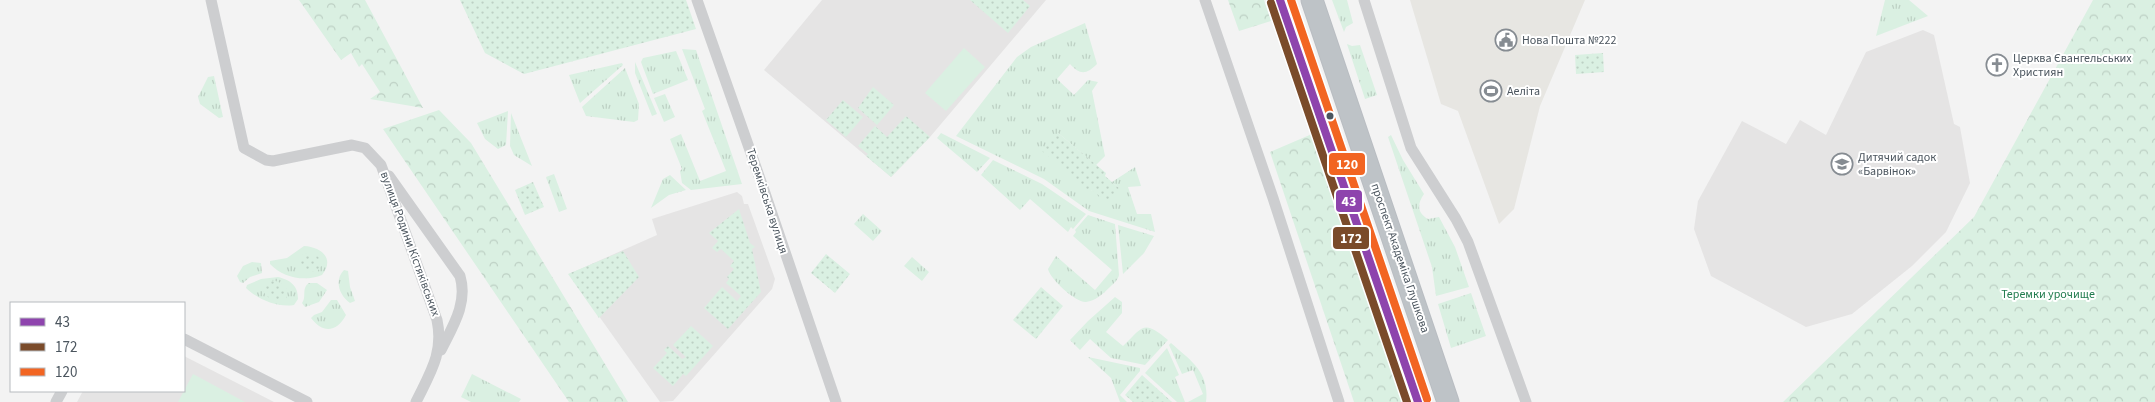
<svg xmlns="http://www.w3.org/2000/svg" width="2155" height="402" viewBox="0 0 2155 402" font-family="'Source Sans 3',sans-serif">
	<defs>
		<pattern id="grass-tufts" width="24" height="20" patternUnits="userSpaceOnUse" patternTransform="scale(1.25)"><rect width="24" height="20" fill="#daf0e2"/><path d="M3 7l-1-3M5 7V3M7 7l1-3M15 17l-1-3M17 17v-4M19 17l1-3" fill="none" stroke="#bdd0c4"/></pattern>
		<pattern id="forest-crowns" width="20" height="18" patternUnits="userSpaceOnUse" patternTransform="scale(1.25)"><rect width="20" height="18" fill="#daf0e2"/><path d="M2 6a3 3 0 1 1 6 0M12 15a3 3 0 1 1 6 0" fill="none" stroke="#bdd0c4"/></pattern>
		<pattern id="park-dots" width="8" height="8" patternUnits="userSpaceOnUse" patternTransform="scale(1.25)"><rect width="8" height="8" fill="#daf0e2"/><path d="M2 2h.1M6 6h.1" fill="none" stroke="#bdd0c4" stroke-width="1.8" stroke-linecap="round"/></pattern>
	</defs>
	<rect width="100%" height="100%" fill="#f3f3f3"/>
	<path fill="#e7e6e2" d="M1410 0H1585L1540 106 1514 209 1499 224 1458 111 1441 104Z"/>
	<path fill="#e5e4e4" d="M822 0H1046L930 137 891 177 764 70Z
		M1923 30 1934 35 1954 124 1960 127 1970 183 1946 232 1912 266 1852 314 1806 327 1711 276 1694 229 1698 201 1742 121 1786 144 1800 120 1826 135 1866 52Z
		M737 192 742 196 744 204H748L775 279 772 289 673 401 660 402 569 274 657 235 652 219Z
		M184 356 274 402H77L83 391H184Z"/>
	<path fill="url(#grass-tufts)" d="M1332 0H1347L1353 23 1346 27 1344 32Z
		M1885 0H1909L1928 16 1876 36Z
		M1085 23 1097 64C1086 75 1080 75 1070 64L1057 79 1074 95 1088 80 1098 82 1092 91 1105 156 1096 165 1058 133 1090 191 1092 190 1119 188 1112 182 1135 167 1141 186 1128 187 1137 214H1151L1155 232 1089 211 1044 179 956 136 1017 57 1031 47Z
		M1347 44 1352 46 1360 45 1377 95 1365 99Z
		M682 49 696 50 742 184 691 190 682 183 680 171 682 169 670 139 681 134 700 181 726 171 702 111 705 109Z
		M676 51 688 80 653 94 641 62 643 58Z
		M635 62 657 114 652 116 635 73Z
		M622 63 623 65 580 103 569 75Z
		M625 68 639 104 638 120 634 122 586 116 582 107Z
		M214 76 223 117 219 118 200 104 198 97 208 77Z
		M665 94 675 117 664 122 654 98Z
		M508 111 506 145 498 149 485 139 477 123Z
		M511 113 532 166 514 155 510 146Z
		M941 133 990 158 977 172 937 138Z
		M1391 135 1403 160 1424 194C1417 204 1417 213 1428 219L1439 217 1455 247 1469 287 1436 296 1432 267 1388 137Z
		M993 160 1042 184 1086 214 1073 229 1071 227 1068 232 1030 199 1020 210 981 175Z
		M554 174 567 209 559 212 546 177Z
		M670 175 686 190 669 195 651 208 663 179Z
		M863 214 882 231 873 241 854 224Z
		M1088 215 1115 224 1119 275C1118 280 1114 283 1110 287 1103 294 1095 301 1086 302 1076 303 1050 279 1048 269L1056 256 1095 290 1112 270 1073 236 1076 232 1075 230Z
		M1118 225 1154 236 1144 253 1123 274Z
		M304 246C322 247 335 259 322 275 305 282 283 278 270 264V261L287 258Z
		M912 257 929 272 922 281 904 266Z
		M252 262 261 263 262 273 250 277 243 283 240 282 237 276 243 266Z
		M344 270 348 271 350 287 355 301 350 303C339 295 334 280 344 270Z
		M278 277C290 280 298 285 298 299L294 305C278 308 257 299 246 288L247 285 261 279Z
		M309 283H317L327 290 319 302 305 307 302 303C307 297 301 288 309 283Z
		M1471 293 1486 336 1451 348 1438 304Z
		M1115 297 1122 302V313L1106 332 1123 346C1143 327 1143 319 1168 340L1145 365 1111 358 1090 339 1080 350 1070 340 1088 321Z
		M331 300H337L346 315C337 332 323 334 311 318L314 315 322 312Z
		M1171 343C1190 360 1210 372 1206 402H1188L1203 394 1193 370 1182 374 1169 345Z
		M1167 348 1179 375 1175 377 1185 402H1177L1145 373Z
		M1088 357 1140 368V371L1120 395 1127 402H1120L1111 378Z
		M472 374 521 399 519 402H471L461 397Z"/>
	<path fill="url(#forest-crowns)" d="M299 0H365L423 108 370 99 380 92 362 64 359 67 351 53 341 60Z
		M1228 0H1264L1271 21 1239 31Z
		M2093 0H2155V402H1783L1974 217Z
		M439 110 471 143 628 402H569L383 129Z
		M1312 134 1402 402H1354L1270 152Z"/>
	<path fill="url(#park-dots)" d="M460 0H686L696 29 524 74 485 53Z
		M970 0H1023L1030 6 1008 33Z
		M1603 53 1604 72 1576 74 1575 55Z
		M873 87 894 105 877 125 858 108Z
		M843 100 863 117 846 137 826 120Z
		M906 116 930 137 891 177 866 156 868 154 858 146 875 126 887 137Z
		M1058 133 1106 173 1105 176 1119 188 1107 202 1092 190 1090 192 1042 151Z
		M533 182 544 207 525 215 515 190Z
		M739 209 750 243 755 247 752 249 761 292 728 329 704 308 722 287 737 301 741 296 726 283 729 279 727 277 734 269 730 266 734 261 721 249 717 252 712 248 718 241 709 233Z
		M623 251 639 277 599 318 568 274Z
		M306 253 317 256 321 260V266L317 272 306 270 300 264 299 256Z
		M826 254 850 274 835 293 811 273Z
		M271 280C282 282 291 287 286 299 274 304 256 294 266 281Z
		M1041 287 1063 306 1036 339 1013 320Z
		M691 326 713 346 686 376 683 374 673 386 653 368 667 353 664 350 668 346 682 359 686 357 673 345Z
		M1142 375 1172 402H1133L1125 395Z"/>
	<path fill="#daf0e2" d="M964 48 985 67 946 111 925 93Z
		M193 374 245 402H178Z"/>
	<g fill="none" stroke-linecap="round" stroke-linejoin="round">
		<g stroke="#b9bdc2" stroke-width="23">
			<path id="highway" d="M1280 0 1418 402
				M1312 0 1448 402"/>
		</g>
		<path stroke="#cdced0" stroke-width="11" d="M211 0 244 148 266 160 273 161 352 145 365 148 381 165 437 320C444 353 430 373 416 402
			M697 0 765 193 836 402
			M1205 0 1273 198 1339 402
			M1364 0 1411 148 1456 219 1468 242 1526 402
			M389 176 460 276C468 303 453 326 441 350
			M184 339 307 402
			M56 402 62 391"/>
		<use href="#highway" stroke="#bec3c7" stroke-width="21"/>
		<g stroke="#fff" stroke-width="11">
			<path id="bus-1" d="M1280 0 1418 402"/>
		</g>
		<g stroke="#fff" stroke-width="11">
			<path id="bus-2" d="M1271 3 1407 402"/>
		</g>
		<g stroke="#fff" stroke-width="11">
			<path id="bus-3" d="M1291 0 1427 399"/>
		</g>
		<use href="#bus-1" stroke="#8e44ad" stroke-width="8"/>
		<use href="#bus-2" stroke="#7a4b2a" stroke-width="8"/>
		<use href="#bus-3" stroke="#f26522" stroke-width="8"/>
	</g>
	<defs>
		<g id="civic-ring" transform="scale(1.125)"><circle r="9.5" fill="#fff" stroke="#868c92" stroke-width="1.5"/><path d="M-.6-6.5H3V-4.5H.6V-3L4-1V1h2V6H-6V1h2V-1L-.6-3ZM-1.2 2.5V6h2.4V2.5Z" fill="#868c92"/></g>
		<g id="church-ring" transform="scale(1.125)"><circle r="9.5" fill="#fff" stroke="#868c92" stroke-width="1.5"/><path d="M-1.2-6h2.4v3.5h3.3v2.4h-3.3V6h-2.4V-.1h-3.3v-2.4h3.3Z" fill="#868c92"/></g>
		<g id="stadium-ring" transform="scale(1.125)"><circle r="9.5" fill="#fff" stroke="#868c92" stroke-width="1.5"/><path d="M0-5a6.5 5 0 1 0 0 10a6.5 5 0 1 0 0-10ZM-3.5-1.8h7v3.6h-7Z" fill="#868c92"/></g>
		<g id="school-ring" transform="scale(1.125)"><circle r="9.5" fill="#fff" stroke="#868c92" stroke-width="1.5"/><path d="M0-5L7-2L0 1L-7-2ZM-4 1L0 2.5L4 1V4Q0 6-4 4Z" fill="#868c92"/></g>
	</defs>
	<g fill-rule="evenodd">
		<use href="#civic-ring" x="1506" y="40"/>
		<use href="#church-ring" x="1997" y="65"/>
		<use href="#stadium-ring" x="1491" y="91"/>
		<use href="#school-ring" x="1842" y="164"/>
	</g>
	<circle fill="#4b555e" stroke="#fff" stroke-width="2" cx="1330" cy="116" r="4.5"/>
	<g text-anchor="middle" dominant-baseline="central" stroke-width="4" stroke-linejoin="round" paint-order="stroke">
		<g font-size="12" fill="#4b555e" stroke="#fff" text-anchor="start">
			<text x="1522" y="40">Нова Пошта №222</text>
			<text x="2013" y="58">Церква Євангельських<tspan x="2013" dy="14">Християн</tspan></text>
			<text x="1507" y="91">Аеліта</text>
			<text x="1858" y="157">Дитячий садок<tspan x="1858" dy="14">«Барвінок»</tspan></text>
		</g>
		<g font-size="12" fill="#4b555e" stroke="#fff">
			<text transform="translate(767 201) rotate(72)">Теремківська вулиця</text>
			<text transform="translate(410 244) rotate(70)">вулиця Родини Кістяківських</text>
			<text transform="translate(1400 258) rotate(71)">проспект Академіка Глушкова</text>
		</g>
		<g font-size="12" fill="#207b4e" stroke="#fff">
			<text x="2048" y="294">Теремки урочище</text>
		</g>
	</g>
	<g stroke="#fff" stroke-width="2">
		<rect x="1328" y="152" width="38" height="24" rx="5" fill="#f26522"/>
		<rect x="1335" y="189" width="28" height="24" rx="5" fill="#8e44ad"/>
		<rect x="1332" y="226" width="38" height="24" rx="5" fill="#7a4b2a"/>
	</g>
	<g font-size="14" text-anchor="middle" font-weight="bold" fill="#fff">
		<text x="1347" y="169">120</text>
		<text x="1349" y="206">43</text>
		<text x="1351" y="243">172</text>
	</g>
	<rect x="10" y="302" width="175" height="90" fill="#ffffff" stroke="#b7bbbf"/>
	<rect x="20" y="318" width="25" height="8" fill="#8e44ad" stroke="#b7bbbf"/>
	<text x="55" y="327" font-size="15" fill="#4b555e">43</text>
	<rect x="20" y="343" width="25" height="8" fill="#7a4b2a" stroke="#b7bbbf"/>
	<text x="55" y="352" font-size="15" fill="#4b555e">172</text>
	<rect x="20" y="368" width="25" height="8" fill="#f26522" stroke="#b7bbbf"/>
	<text x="55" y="377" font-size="15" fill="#4b555e">120</text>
</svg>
